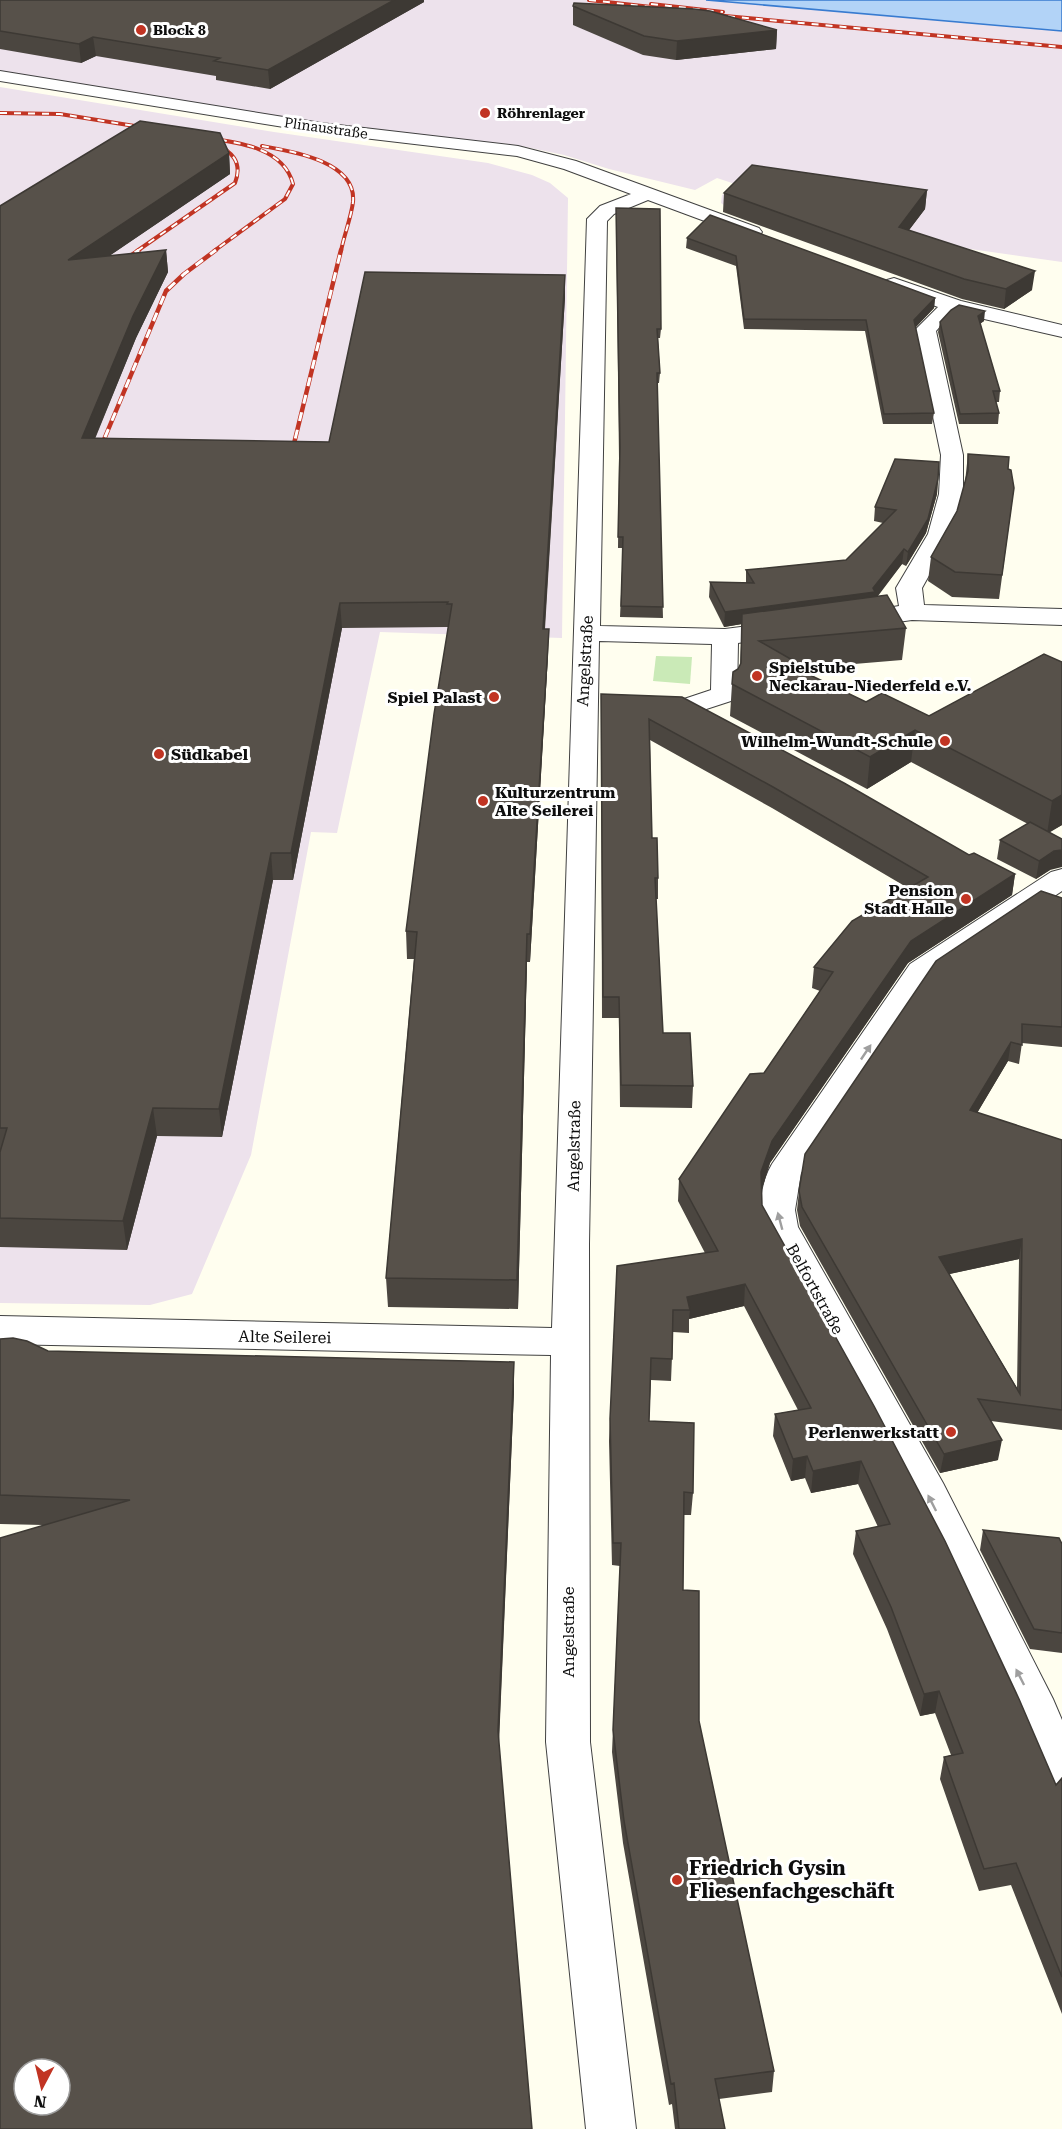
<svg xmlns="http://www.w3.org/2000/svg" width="1062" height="2129" viewBox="0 0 1062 2129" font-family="'Roboto Serif',serif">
	<rect width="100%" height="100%" fill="#fffeef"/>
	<path fill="#ede2ec" d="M0 0H706L1062 31V262L843 231 730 210 721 203 722 195 741 186 717 178 695 190 609 169 564 155 516 145 346 127 0 72Z
		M0 87 274 132 488 163 532 175 550 183 568 198 562 638 380 632 337 833 311 832 251 1155 192 1294 150 1305 0 1303Z"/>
	<path fill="#caeab7" d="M656 656 692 657 690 684 653 681Z"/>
	<path fill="#b2d3f7" stroke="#387bd0" stroke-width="1.5" d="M706 0H1062V31Z"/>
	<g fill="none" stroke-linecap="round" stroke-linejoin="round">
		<g stroke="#414141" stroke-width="2">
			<path id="street" d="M0 71 321 123 518 146 576 161 759 228 762 232 759 236H745L648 200 614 214 607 221 600 626 725 629 786 621 795 624 799 629 795 634 738 643 737 694 734 700 688 715 678 713 674 707 678 701 711 690 712 644 599 641 589 1244 590 1742 636 2129H586L546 1742 551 1355 0 1344V1316L552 1328 587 219 600 206 631 194 564 169 517 156 321 133 0 81Z
				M894 278 961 301 1062 325V337L958 313 948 318 936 331 963 455V494L952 534 922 588 924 605 1062 609V625L912 620 855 628 846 625 842 620 846 615 899 606 896 588 928 534 939 494 941 455 915 330 938 307 887 288 884 284 887 280Z
				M1062 869V891L932 978 801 1173 795 1210 798 1227 943 1483 1053 1699 1062 1720V1788L1046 1783 943 1562 873 1427 762 1227C759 1207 761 1182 772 1164L910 964 1051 872Z"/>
		</g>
		<use href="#street" fill="#fff" fill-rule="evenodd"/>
		<g stroke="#c13423" stroke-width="4">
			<path id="rail-far1" d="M589 0 660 8
				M651 4 723 12
				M714 15 1062 47
				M0 113 60 114 147 128
				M206 138C238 142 284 148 293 184L285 199 214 251
				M262 146C290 151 357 161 353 202 351 218 344 235 341 251
				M137 251 235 183C243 162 232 151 213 143"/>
		</g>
		<g stroke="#c13423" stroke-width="4.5">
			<path id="rail" d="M120 263 139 250
				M98 454 166 291 184 274 216 250
				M291 456 341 250"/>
		</g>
		<use href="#rail-far1" stroke="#fff" stroke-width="2" stroke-dasharray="7" stroke-linecap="butt"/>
		<use href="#rail" stroke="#fff" stroke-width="3" stroke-dasharray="9" stroke-linecap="butt"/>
	</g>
	<path fill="#4b4640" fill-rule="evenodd" d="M0 0 424 2 270 89 216 80V76L96 56 81 63 0 49Z
		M573 6 777 30 776 49 676 60 643 55 573 25Z
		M229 153 230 174 109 256 166 250 168 272 136 338 95 439 329 442 565 297 545 629 548 655 530 962H527L518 1309 388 1307 386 1278 414 959H407L406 931 448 627 342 628 293 880H273L222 1137 157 1136 127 1250 0 1247V206Z
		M927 190 925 209 909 230 1032 290 1004 309 962 299 723 212 724 193Z
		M616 217 661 329 660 338H658L660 373 659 383H657L663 618 620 617 623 548H618L619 458Z
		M687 238 935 298 934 308 915 328 934 413 932 424H883L865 331 744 329 736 266 686 248Z
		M984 321 980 324 1000 391 999 402H996L999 413 998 424H959L938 332 940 322Z
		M968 454 1008 469 1014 488 999 599 952 597 928 581 931 557 957 511 965 482Z
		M938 479 937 494 926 533 906 566 902 564 877 596 906 628 902 660 806 668 815 673 814 677 866 702 929 716 1044 654 1062 825 1049 832 1050 870 1036 879 997 859 1000 840 1028 824 911 762 867 789 730 716 732 684 740 666 742 624 724 627 709 597 710 582 746 583V570L846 560 883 523 874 521 875 507Z
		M601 694 969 855 1015 874 1012 895 908 963 770 1163 762 1189V1205L1056 1785 1062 1778V2014L1011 1885 979 1891 940 1779 944 1757 951 1755 935 1713 920 1716 887 1629 853 1554 856 1531 878 1527 858 1484 811 1493 805 1478 791 1481 773 1436 775 1414 798 1410 744 1306 689 1319V1333L673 1332 671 1381 651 1380 649 1421 693 1493 691 1515H684L683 1590 699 1721 774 2071 772 2092 719 2099 725 2129H675L672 2104 669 2105 623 1843 612 1752 620 1566 612 1565 609 1441 610 1419 705 1253 678 1201 679 1179 764 1073 820 991 812 988 814 967 908 888 772 808 650 740 652 838 658 878V899H656L663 1033 693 1086 692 1108 620 1107 619 1018H602Z
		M1062 898V1047L1022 1043 1019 1064 1008 1061 977 1113 1062 1140V1430L991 1421 998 1460 940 1473 800 1226 797 1210 799 1191ZM1019 1259 1017 1388 949 1274Z
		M0 1339 48 1351 514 1391 499 1744 43 1525 0 1524Z
		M983 1530 1062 1544V1653L1030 1649 980 1550Z"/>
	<path fill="#3d3934" d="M394 0H424V2L270 89 268 70Z
		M777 30 776 49 676 60 677 41Z
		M93 37 96 56 81 63 79 44Z
		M229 153 230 174 71 282 68 260Z
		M927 190 925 209 897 246 899 227Z
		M166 250 168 272 136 338 85 462 82 438 133 316Z
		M1035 271 1032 290 1004 309 1006 289Z
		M565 275V297L543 654V629Z
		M935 298 934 308 913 330 914 320Z
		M985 311 984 321 976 326 978 316Z
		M938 479 937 494 926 533 906 566 908 552Z
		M904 549 902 564 875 600 742 614V624L724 627 725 612 873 588Z
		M340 603 342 628 293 880 291 853Z
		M549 629 548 655 530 962V934Z
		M915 730 911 762 867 789 870 757Z
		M1062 795V825L1047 834 1052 801Z
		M1062 850V867L1050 870 1036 879 1039 861 1054 851Z
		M271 853 273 880 222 1137 219 1109Z
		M1015 874 1012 895 908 963 770 1163 760 1195 761 1172 772 1141 911 941Z
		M527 934V962L518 1309 517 1280Z
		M1011 1042 1008 1061 967 1130 970 1110Z
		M153 1108 157 1136 127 1250 123 1221Z
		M1022 1239 1019 1259 936 1277 939 1257Z
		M745 1284 744 1306 689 1319 690 1310 687 1297Z
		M514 1362V1391L498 1760V1731Z
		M1002 1440 998 1460 940 1473 944 1454Z
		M807 1456 805 1478 791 1481 793 1459Z
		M861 1461 858 1484 811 1493 813 1471Z
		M939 1691 935 1713 920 1716 924 1694Z"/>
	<path fill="#57514a" stroke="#3d3934" stroke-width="1.5" fill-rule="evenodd" d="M0 0H394L268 70 214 61 220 58 93 37 79 44 0 31Z
		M574 3 694 9 710 11 777 30 677 41 644 36 573 6Z
		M140 121 220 133 229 153 68 260 166 250 133 316 82 438 329 442 365 272 565 275 543 629H549L530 934H527L517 1280 386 1278 417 932 406 931 434 714 452 604H447L448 602 340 603 291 853H271L219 1109 153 1108 123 1221 0 1218V1152L7 1128H0V206Z
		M752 165 927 190 899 227 1035 271 1006 289 964 279 724 193Z
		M616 208 660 209 661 329H657L660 373H657L663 607 621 606 623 537H618L620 447Z
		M710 215 935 298 914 320 934 413 884 414 866 320 744 319 736 256 687 238Z
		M959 305 985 311 978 316 1000 391H993L999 413 960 414 940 322 951 310Z
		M968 454 1009 457 1008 469 1011 470 1014 488 1002 575 955 572 931 557 957 511 968 471Z
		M895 459 939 462 938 479 928 519 908 552 904 549 873 588 875 592 725 612 710 582 754 583 746 570 846 560 896 510 875 507Z
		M887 595 906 628 759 641 815 673 812 676 866 702 882 693 929 716 1044 654 1062 662V795L1052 801 915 730 870 757 732 684 733 672 738 669 741 663 742 614Z
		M601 694 682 697 844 783 969 855 974 853 1015 874 911 941 772 1141 761 1172 762 1205 874 1406 945 1541 1019 1699 1056 1785 1062 1778V1977L1016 1863 984 1869 944 1757 963 1753 939 1691 924 1694 891 1607 856 1531 890 1524 861 1461 813 1471 807 1456 793 1459 775 1414 811 1408 745 1284 687 1297 690 1310H673L672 1359 651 1358 649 1421 694 1423 693 1493 684 1492 683 1590 699 1591V1721L774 2071 715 2079 725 2129H679L674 2083 671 2084 624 1821 613 1730 621 1543H613L610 1419 617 1266 718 1251 679 1179 750 1074 764 1073 833 972 814 967 852 921 928 877 773 787 649 719 652 838H657L658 878H655L663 1033H690L693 1086 621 1085 619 997H603Z
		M1030 822 1062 839V850L1054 851 1039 861 1000 840Z
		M1041 891 1062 898V1027L1022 1024V1045L1011 1042 970 1110 1062 1140V1410L978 1399 1002 1440 944 1454 802 1207 799 1191 805 1154 936 961ZM1022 1239 1020 1394 939 1257Z
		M13 1338 27 1341 48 1351 514 1362 498 1731 532 2129H0V1538L130 1500 0 1495V1339ZM24 2069H60V2105H24Z
		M983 1530 1059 1538 1062 1544V1633L1034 1629Z"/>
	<defs><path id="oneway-solid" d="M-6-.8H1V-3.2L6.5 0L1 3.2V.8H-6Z" transform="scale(1.5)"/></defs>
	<g fill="#9f9f9f">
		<use href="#oneway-solid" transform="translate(866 1052) rotate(-56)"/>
		<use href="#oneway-solid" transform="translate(780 1221) rotate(-105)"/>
		<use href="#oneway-solid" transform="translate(932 1503) rotate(-117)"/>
		<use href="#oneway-solid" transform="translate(1020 1677) rotate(-117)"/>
	</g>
	<g fill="#c13423" stroke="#fff" stroke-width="2">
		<circle cx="141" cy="30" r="6"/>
		<circle cx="485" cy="113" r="6"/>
		<circle cx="757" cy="676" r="6"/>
		<circle cx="494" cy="697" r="6"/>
		<circle cx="945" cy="741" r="6"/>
		<circle cx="159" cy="754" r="6"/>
		<circle cx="483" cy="801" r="6"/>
		<circle cx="966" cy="899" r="6"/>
		<circle cx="951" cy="1432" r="6"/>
		<circle cx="677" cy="1880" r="6"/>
	</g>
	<g text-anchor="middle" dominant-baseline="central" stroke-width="6" stroke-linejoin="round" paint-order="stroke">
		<g font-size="14" font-weight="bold" fill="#0e0e0e" stroke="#fff" text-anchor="start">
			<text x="153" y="30">Block 8</text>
			<text x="497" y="113">Röhrenlager</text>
		</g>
		<g font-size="14" fill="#0e0e0e" stroke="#fff">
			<text transform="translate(326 128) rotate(8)">Plinaustraße</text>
		</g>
		<g font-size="16" fill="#0e0e0e" stroke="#fff">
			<text transform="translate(585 661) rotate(-87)">Angelstraße</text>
			<text transform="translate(574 1146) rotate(-89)">Angelstraße</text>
			<text transform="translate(815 1289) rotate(61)">Belfortstraße</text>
			<text transform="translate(285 1337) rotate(1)">Alte Seilerei</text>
			<text transform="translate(568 1632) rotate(-90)">Angelstraße</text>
		</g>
		<g font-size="16" font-weight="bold" fill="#0e0e0e" stroke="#fff" text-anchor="end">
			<text x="769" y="667" text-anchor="start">Spielstube<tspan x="769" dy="18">Neckarau-Niederfeld e.V.</tspan></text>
			<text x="482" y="697">Spiel Palast</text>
			<text x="933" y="741">Wilhelm-Wundt-Schule</text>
			<text x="171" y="754" text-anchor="start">Südkabel</text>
			<text x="495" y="792" text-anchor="start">Kulturzentrum<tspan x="495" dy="18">Alte Seilerei</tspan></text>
			<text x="954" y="890">Pension<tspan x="954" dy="18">Stadt Halle</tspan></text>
			<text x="939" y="1432">Perlenwerkstatt</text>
		</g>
		<g font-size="20" font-weight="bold" fill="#0e0e0e" stroke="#fff" text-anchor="start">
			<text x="689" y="1868">Friedrich Gysin<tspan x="689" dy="23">Fliesenfachgeschäft</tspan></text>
		</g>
	</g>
	<g transform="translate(42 2087) rotate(187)"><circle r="28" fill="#ffffff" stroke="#9f9f9f" stroke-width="1.5"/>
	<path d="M0-4.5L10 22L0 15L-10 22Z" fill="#c13423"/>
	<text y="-9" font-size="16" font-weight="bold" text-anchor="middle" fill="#0e0e0e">N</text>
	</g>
</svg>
